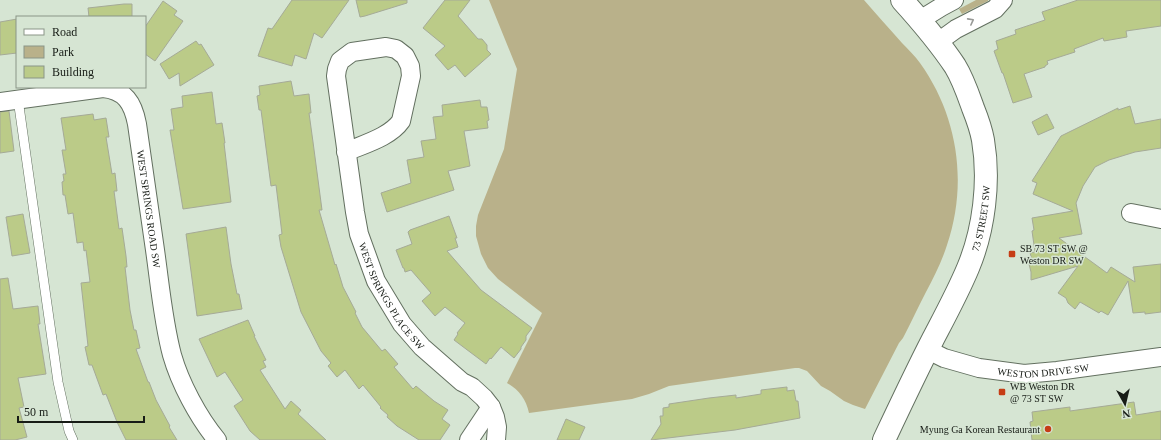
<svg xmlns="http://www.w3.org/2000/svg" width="1161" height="440" viewBox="0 0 1161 440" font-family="'Times New Roman',serif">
	<rect width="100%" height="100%" fill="#d6e5d3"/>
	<path fill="#b9b18a" d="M489 0H864C876 14 889 28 902 43 908 49 915 56 920 63 958 116 968 183 947 245 942 261 934 277 926 292 918 307 911 323 903 338L899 343 865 409 853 405 844 401 830 391 821 386 807 371 799 368H795L669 386 649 394 632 399 529 413C526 399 519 390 507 383L542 313 498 279 488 268 481 254 476 236V226L478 215 504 149 517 69Z
		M976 0H988V1L962 14 959 9Z"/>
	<path fill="#bbcb88" stroke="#a5aa97" d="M292 0H349L322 38 314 33 306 59 295 55 292 66 258 56 268 28 272 29Z
		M356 0H407V3L365 16 360 17Z
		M445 0H470L458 16 478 39H482L487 45V50L491 54 465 77 455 65 448 70 435 55 445 46 423 28Z
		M1078 0H1161V26L1126 31 1127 37 1104 41 1103 38 1074 49 1075 52 1047 61 1048 64 1045 66V67L1024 74 1032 97 1013 103 1003 73H1002L994 51 998 49 996 41 1016 34 1015 30 1045 20 1042 12Z
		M163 1 177 11 174 15 183 21 155 61 145 54V27Z
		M124 4H132V17H89L88 8Z
		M17 19V53L0 55V22Z
		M196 41 199 45 201 44 214 65 180 86 179 73 169 79 160 64Z
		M291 81 294 96 309 94 311 113H309L313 142 322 210H319L333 258 335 265 336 264 343 287 356 312 355 313 362 327 382 351 385 349 398 364 394 367 413 389 416 386 434 401 448 410 442 419 450 425 440 440H419L397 426 387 417 388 415 380 408 381 407 363 385 359 389 345 370 337 377 328 366 331 363 321 351 301 312 281 247 279 235 282 234 276 185 271 186 261 110H259L257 96 260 95 259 86Z
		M212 92 216 124 222 123 225 143H224L231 202 183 209 170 130H174L171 109 183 107 182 96Z
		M480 100 481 107H487L489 120 487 121 488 128 464 131 470 166 448 171 454 190 387 212 381 193 411 183 407 160 424 157 421 141 436 139 433 117 443 116 442 105Z
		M1130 106 1135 124 1161 119V148L1135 152 1109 160 1095 167 1083 186 1076 203 1082 234 1059 238 1107 273 1111 267 1135 282 1133 267 1161 264V312L1145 314V312L1133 313 1128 281 1108 315 1101 311 1099 313 1080 302 1075 309 1068 303 1066 298 1058 293 1078 266 1031 280V272L1029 264 1033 263 1030 253 1035 252 1032 231 1034 230 1032 218 1073 211 1033 194 1037 183 1032 181 1061 136 1118 108V110Z
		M9 111 14 151 0 153V112Z
		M93 114 94 120 106 118 109 137H106L112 174 115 173 117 191H114L119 229 122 228 126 256 127 267H125L130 310 134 330H136L140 348 136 349 148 382H149L156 400 170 426 169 427 177 440H126L117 422 106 394 103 395 92 365H89L85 347 88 346 81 283 90 282 86 250 84 251 83 242 77 243 73 213 68 214 65 195H63L62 182 64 181 63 174H66L62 150H66L61 118Z
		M1047 114 1054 128 1038 135 1032 122Z
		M23 214 30 253 12 256 6 217Z
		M449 216 457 238H455L458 247 447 251 481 290 532 328 526 336V340L521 347V349L514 358 501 347 491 359 490 358 486 364 454 340 458 334 457 333 465 323 445 307 435 316 422 301 431 293 411 270 405 272 404 268H403L396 250 412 244 408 232 410 230Z
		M226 227 231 264 237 294H239L242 309 197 316 186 234Z
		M8 278 13 309 38 306 40 324H38L46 374 18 378 24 407 19 408 27 437 15 440H0V279Z
		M248 320 255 336H254L266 360 263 361 266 367 260 370 285 409 291 401 301 410 298 414 326 440H260L250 431 234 406 243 400 225 372 217 377 199 339Z
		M787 387V391L794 390 796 401H798L800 418 735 430 651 440 661 424 660 416H663V408L669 407V404L709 398 736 395V398L761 394V390Z
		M1134 402 1136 415 1161 411V440H1032L1030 422 1033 421 1032 412 1070 407V411Z
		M566 419 585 427 579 440H557Z"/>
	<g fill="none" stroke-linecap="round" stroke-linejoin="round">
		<g stroke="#637060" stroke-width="10">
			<path id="service" d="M18 99 58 382 69 431 73 440"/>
		</g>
		<g stroke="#637060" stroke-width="20">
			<g id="minor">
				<path d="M920 20 941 7 954 0"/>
				<path d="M938 42 956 29 995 9 1003 0"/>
				<path id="s1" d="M0 102 103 88C125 90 133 103 137 124 143 166 149 208 155 250 160 285 163 321 172 355 180 383 198 417 217 440"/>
				<path id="s2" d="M346 152C364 144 390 137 401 121L411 76 410 66 405 56 396 49 386 47 352 52 340 61 337 69 336 76 355 212 359 234 376 281 402 324 422 347 462 382 472 387 484 398 491 407 495 417 497 427 496 440"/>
				<path d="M1131 213 1161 219"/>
				<path id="s3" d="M928 350 944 358 979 368 1024 374 1057 371 1161 357"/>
				<path d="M469 440 491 407"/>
			</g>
		</g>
		<g stroke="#637060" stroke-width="24">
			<g id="tertiary">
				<path id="s4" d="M884 440C900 406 916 372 933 339 945 316 958 292 968 268 984 230 990 181 983 140 981 129 977 118 973 108 968 94 963 79 955 66 939 42 921 21 902 0"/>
			</g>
		</g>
		<use href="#service" stroke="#fff" stroke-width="9"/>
		<use href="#minor" stroke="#fff" stroke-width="18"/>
		<use href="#tertiary" stroke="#fff" stroke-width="22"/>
	</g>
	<defs><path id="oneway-chevron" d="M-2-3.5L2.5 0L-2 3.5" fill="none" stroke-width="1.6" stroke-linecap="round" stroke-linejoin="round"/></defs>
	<use stroke="#979996" href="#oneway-chevron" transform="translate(971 21) rotate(-28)"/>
	<g fill="#c63d15" stroke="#d6e5d3" stroke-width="1.5">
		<rect x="1008" y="250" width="8" height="8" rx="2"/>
		<rect x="998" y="388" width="8" height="8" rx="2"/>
		<circle cx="1048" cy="429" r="4"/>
	</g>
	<g text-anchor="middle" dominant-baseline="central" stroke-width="3" stroke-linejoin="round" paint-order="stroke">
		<g font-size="10" fill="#171c16" stroke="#d6e5d3">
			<text stroke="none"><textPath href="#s1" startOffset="244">WEST SPRINGS ROAD SW</textPath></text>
			<text stroke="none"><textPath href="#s4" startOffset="243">73 STREET SW</textPath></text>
			<text stroke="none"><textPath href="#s2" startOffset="448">WEST SPRINGS PLACE SW</textPath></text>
			<text stroke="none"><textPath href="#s3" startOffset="119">WESTON DRIVE SW</textPath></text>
		</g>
		<g font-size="10" fill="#171c16" stroke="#d6e5d3" text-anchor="start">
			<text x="1020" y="248">SB 73 ST SW @<tspan x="1020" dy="12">Weston DR SW</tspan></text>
			<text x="1010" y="386">WB Weston DR<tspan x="1010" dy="12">@ 73 ST SW</tspan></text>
			<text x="1040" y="429" text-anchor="end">Myung Ga Korean Restaurant</text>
		</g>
	</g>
	<rect x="16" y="16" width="130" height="72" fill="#d6e5d3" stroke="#8a9587"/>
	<rect x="24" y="29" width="20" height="6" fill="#ffffff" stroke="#8a9587"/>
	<text x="52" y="36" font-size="12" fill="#171c16">Road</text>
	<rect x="24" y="46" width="20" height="12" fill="#b9b18a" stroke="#8a9587"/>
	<text x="52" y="56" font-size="12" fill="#171c16">Park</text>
	<rect x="24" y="66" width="20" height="12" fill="#bbcb88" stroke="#8a9587"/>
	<text x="52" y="76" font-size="12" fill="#171c16">Building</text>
	<g transform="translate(1125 404) rotate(172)" stroke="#d6e5d3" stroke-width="3" paint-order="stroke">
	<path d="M0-3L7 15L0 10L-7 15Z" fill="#171c16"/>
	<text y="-6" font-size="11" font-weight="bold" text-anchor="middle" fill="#171c16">N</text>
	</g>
	<path d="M18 416v6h126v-6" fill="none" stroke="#171c16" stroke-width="2"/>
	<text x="24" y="416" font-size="12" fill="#171c16" stroke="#d6e5d3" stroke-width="3" paint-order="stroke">50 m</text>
</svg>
